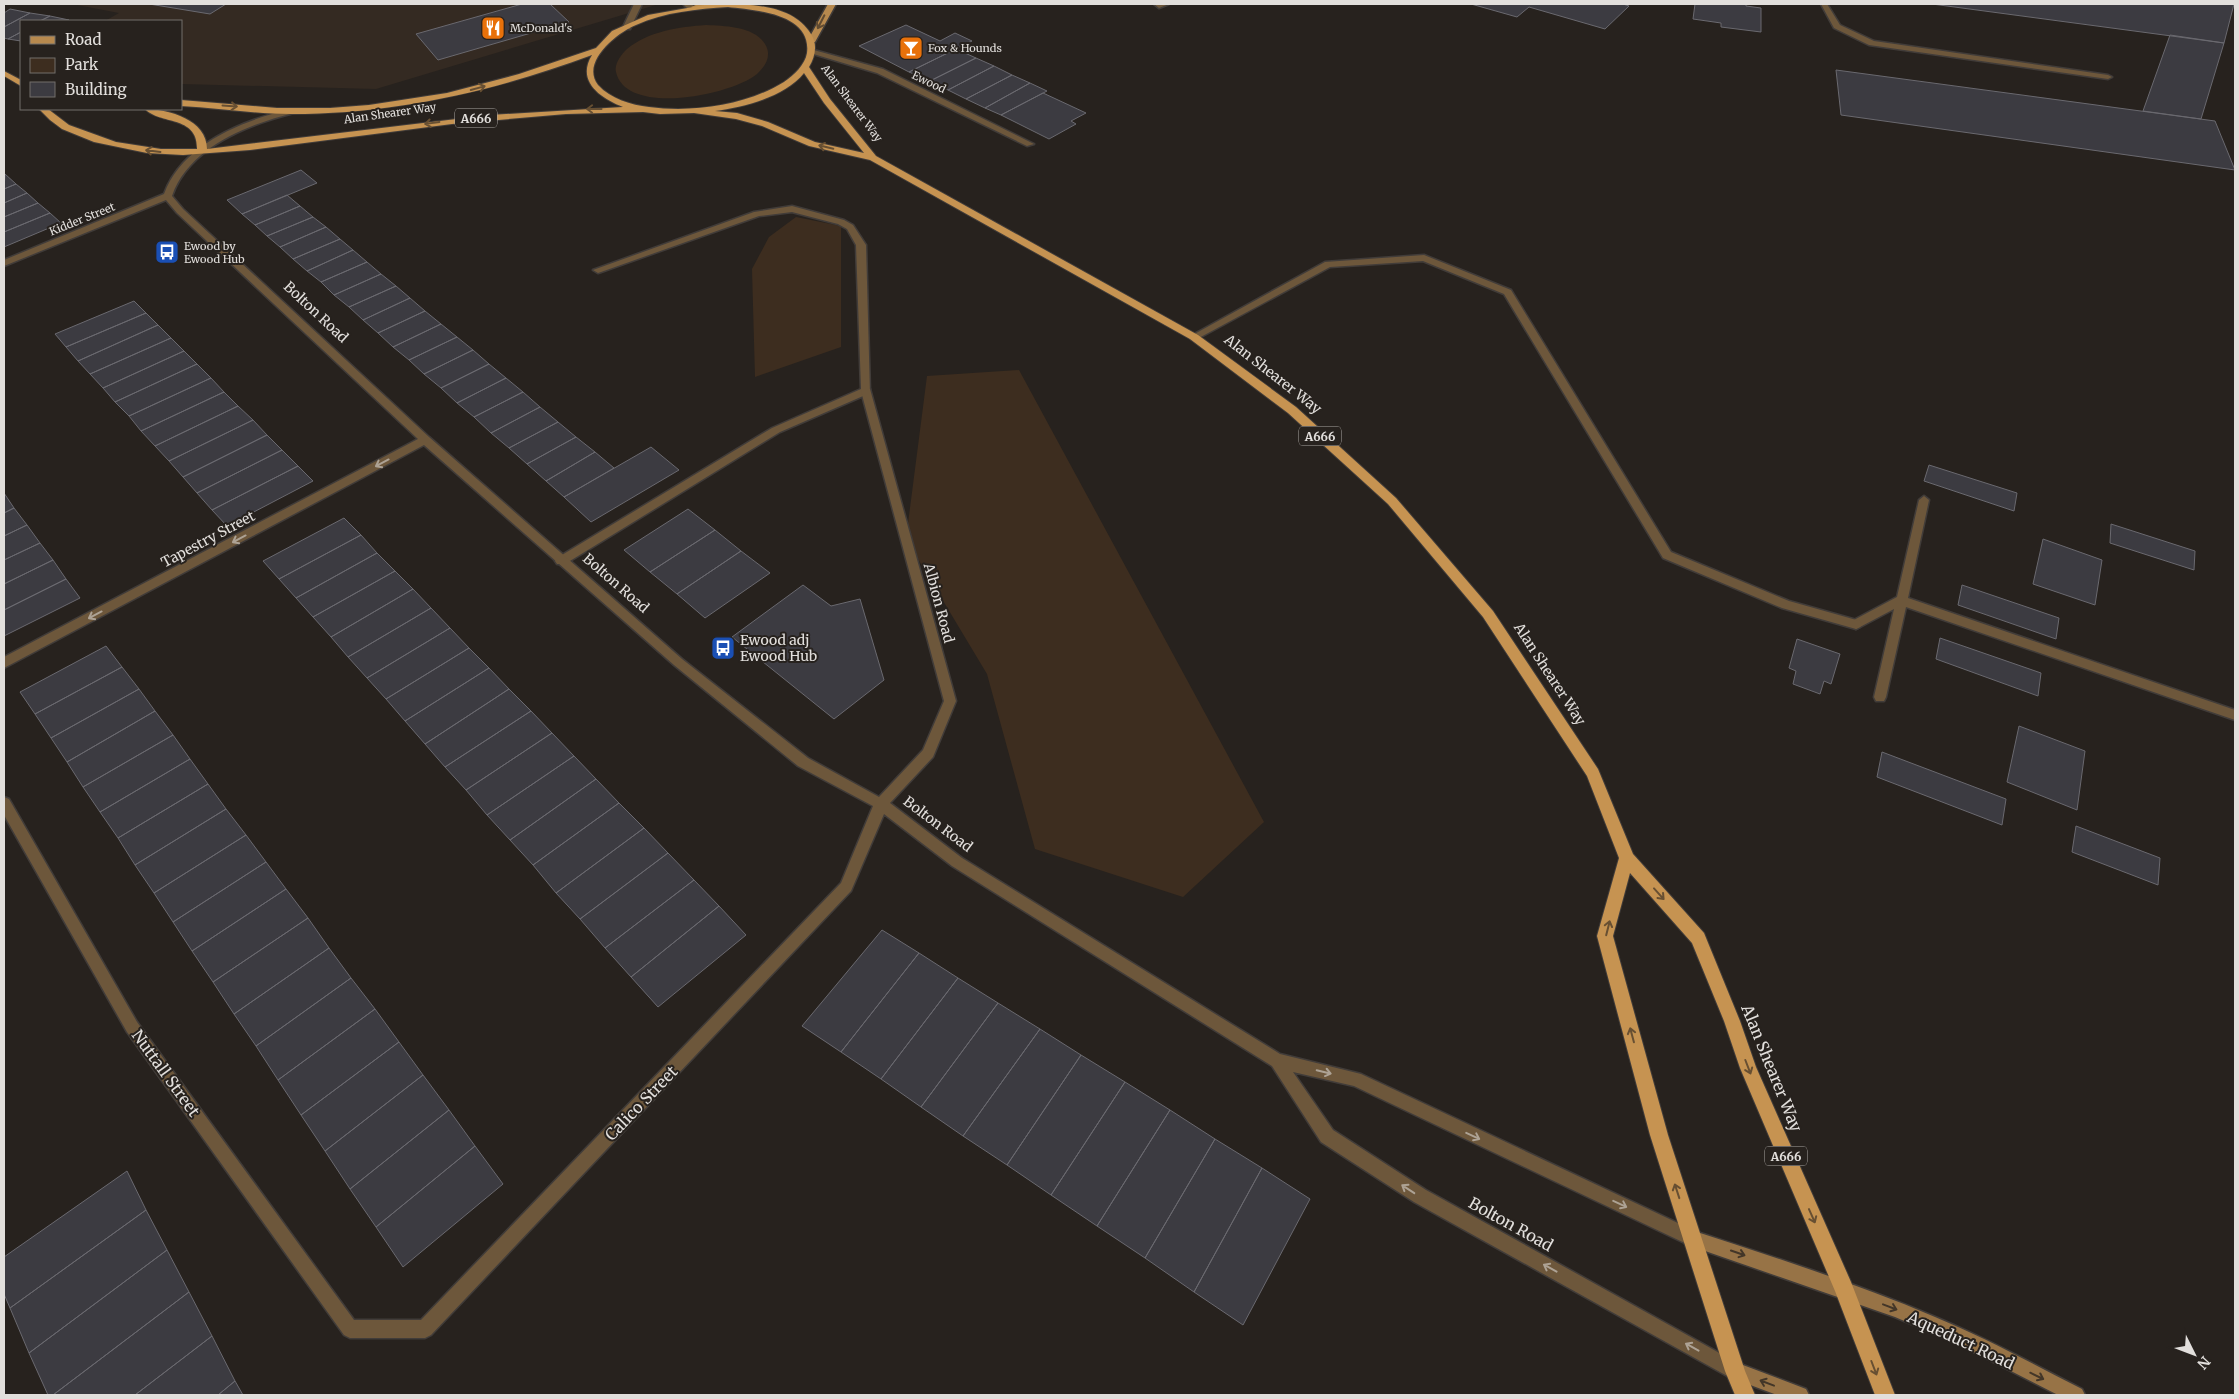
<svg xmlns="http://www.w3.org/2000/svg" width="2239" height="1399" viewBox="0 0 2239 1399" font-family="Merriweather,serif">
	<rect width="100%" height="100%" fill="#27221e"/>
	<path fill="#342a22" d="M72 4H659L376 89 181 84V21H105L119 13Z"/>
	<path fill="#3d2d1f" d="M706 25C724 26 754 26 765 44 772 55 766 66 757 74 732 95 626 117 616 72 614 64 621 55 627 49 649 31 679 27 706 25Z
		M796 217 841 226V347L755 377 752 269 769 237Z
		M1019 370 1264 822 1183 897 1035 849 987 674 906 539 927 376Z"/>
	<path fill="#3c3b41" stroke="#6a696f" d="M149 4H226L210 14Z
		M522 4H550L569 22 438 60 416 34Z
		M1471 4H1623L1629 6 1605 29 1529 7 1517 17Z
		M1695 4H1746V6L1761 8V32L1721 27V23L1693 19Z
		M1932 4H2234L2224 43Z
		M10 9 30 13 4 27V13Z
		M30 13 50 16 40 21H21V32L8 39 4 38V27Z
		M50 16 69 20 40 21Z
		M906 25 940 41 955 33 972 41 909 72 859 46Z
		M21 32V41L8 39Z
		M2170 35 2224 43 2201 119 2143 111Z
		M956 49 976 58 930 81 909 72Z
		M976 58 994 66 948 90 930 81Z
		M994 66 1012 75 966 99 948 90Z
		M1836 70 2215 121 2235 170 1841 115Z
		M1012 75 1030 83 985 108 966 99Z
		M1030 83 1047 91 1001 115 985 108Z
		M1043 93 1086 113 1071 121 1076 124 1049 139 1001 115Z
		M301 170 317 183 242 214 227 200Z
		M5 174 16 184 4 189Z
		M16 184 27 193 4 203V189Z
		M27 193 38 203 4 217V203Z
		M287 195 300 206 255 225 242 214Z
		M38 203 50 213 4 232V217Z
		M300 206 313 217 267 236 255 225Z
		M50 213 61 223 4 247V232Z
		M313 217 326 227 280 247 267 236Z
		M326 227 340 239 293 259 280 247Z
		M340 239 353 250 307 271 293 259Z
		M353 250 367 262 321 282 307 271Z
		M367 262 381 274 334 295 321 282Z
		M381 274 396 286 349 307 334 295Z
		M396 286 410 298 363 320 349 307Z
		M410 298 425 311 378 333 363 320Z
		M134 301 146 313 66 347 55 334Z
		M425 311 441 324 393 347 378 333Z
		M146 313 158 325 78 361 66 347Z
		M441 324 457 337 409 360 393 347Z
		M158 325 171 338 90 374 78 361Z
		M457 337 473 350 424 374 409 360Z
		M171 338 184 351 103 388 90 374Z
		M473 350 489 364 441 388 424 374Z
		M184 351 197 364 115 402 103 388Z
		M197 364 211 378 129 416 115 402Z
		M489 364 506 378 457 403 441 388Z
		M211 378 224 392 141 431 129 416Z
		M506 378 523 392 474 417 457 403Z
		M224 392 238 406 155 446 141 431Z
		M523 392 540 407 491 433 474 417Z
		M238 406 253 420 169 461 155 446Z
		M540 407 558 422 509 448 491 433Z
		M253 420 267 435 183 477 169 461Z
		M558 422 576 437 527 464 509 448Z
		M267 435 282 450 197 493 183 477Z
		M576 437 595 452 546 481 527 464Z
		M651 447 679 470 591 522 564 497Z
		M282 450 298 466 212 510 197 493Z
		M595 452 614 468 564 497 546 481Z
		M1929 465 2017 493 2014 511 1924 481Z
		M298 466 313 481 227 526 212 510Z
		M4 493 14 508 4 513Z
		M14 508 27 525 4 536V513Z
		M688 509 715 530 650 572 624 550Z
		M344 518 361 535 279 579 263 561Z
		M2111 524 2195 551 2194 570 2110 543Z
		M27 525 40 543 4 560V536Z
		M715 530 741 551 677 594 650 572Z
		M361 535 377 553 296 598 279 579Z
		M2043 539 2102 560 2095 605 2033 584Z
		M40 543 53 560 4 584V560Z
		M741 551 770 573 705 618 677 594Z
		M377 553 395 571 313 617 296 598Z
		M53 560 66 579 4 610V584Z
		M395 571 413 589 331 637 313 617Z
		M66 579 80 598 4 636V610Z
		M803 585 831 606 860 599 884 680 834 719 732 637Z
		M1962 585 2059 618 2056 639 1958 605Z
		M413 589 431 608 348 657 331 637Z
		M431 608 450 628 367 678 348 657Z
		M450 628 469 648 386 699 367 678Z
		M1940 638 2041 673 2038 696 1936 659Z
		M1797 639 1840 654 1831 684 1824 681 1820 694 1793 684 1796 671 1789 668Z
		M106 646 122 667 35 714 20 692Z
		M469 648 489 668 405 721 386 699Z
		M122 667 139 689 51 738 35 714Z
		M489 668 509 689 425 744 405 721Z
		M139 689 155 711 67 762 51 738Z
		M509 689 531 711 445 767 425 744Z
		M155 711 173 735 83 787 67 762Z
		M531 711 552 733 466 790 445 767Z
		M2019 726 2085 751 2077 810 2007 782Z
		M552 733 574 756 487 815 466 790Z
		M173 735 190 759 100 812 83 787Z
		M1882 752 2006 799 2002 825 1877 777Z
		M574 756 596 779 510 840 487 815Z
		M190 759 208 784 118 838 100 812Z
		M596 779 619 803 533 865 510 840Z
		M208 784 226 809 135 865 118 838Z
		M619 803 644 828 556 893 533 865Z
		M226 809 246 835 154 893 135 865Z
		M2076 826 2160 858 2158 885 2072 852Z
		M644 828 668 853 580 919 556 893Z
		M246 835 266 862 173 922 154 893Z
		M668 853 694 880 605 948 580 919Z
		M266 862 286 889 192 951 173 922Z
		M694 880 719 906 631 977 605 948Z
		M286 889 308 918 213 982 192 951Z
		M719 906 746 935 658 1007 631 977Z
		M308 918 329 948 234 1014 213 982Z
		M882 930 919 953 841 1052 802 1026Z
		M329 948 351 978 256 1046 234 1014Z
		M919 953 958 978 881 1079 841 1052Z
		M351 978 375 1009 278 1080 256 1046Z
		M958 978 998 1003 921 1107 881 1079Z
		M998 1003 1040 1029 963 1136 921 1107Z
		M375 1009 399 1042 301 1115 278 1080Z
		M1040 1029 1081 1055 1007 1165 963 1136Z
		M399 1042 423 1075 325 1151 301 1115Z
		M1081 1055 1125 1082 1051 1195 1007 1165Z
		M423 1075 449 1110 350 1189 325 1151Z
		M1125 1082 1170 1110 1097 1226 1051 1195Z
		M449 1110 475 1146 376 1227 350 1189Z
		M1170 1110 1215 1139 1145 1258 1097 1226Z
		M1215 1139 1262 1168 1194 1292 1145 1258Z
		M475 1146 503 1184 403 1267 376 1227Z
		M1262 1168 1310 1199 1243 1325 1194 1292Z
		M127 1171 146 1210 10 1308 4 1294V1257Z
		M146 1210 167 1250 29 1353 10 1308Z
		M167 1250 189 1292 53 1395H48L29 1353Z
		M189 1292 212 1336 135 1395H53Z
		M212 1336 235 1381 218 1395H135Z
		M235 1381 243 1395H218Z"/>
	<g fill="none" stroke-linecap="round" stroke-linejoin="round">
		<g stroke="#413c39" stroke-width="3">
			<path id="service" d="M1821 4H1827L1840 25 1874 41 2108 75 2112 77 2108 79 1869 45 1834 28Z
				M792 206 844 220 853 225 866 245 870 393 780 432 565 564H557L555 561 557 558 772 428 861 389 856 245 847 229 838 224 792 212 759 216 601 272 598 273 593 270 754 212Z
				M1924 496 1929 500 1908 598 2235 710V720L1906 607 1886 697 1884 701H1876L1874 697 1894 609 1860 627 1856 629 1850 624 1852 621 1897 597 1919 500Z"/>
		</g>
		<g stroke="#413c39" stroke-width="3">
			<path id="minor" d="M634 4H642L630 29H624L623 27Z
				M683 4H691L695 7 688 9Z
				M1154 4H1169L1159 8Z
				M810 49 883 69 1034 144 1027 146 877 73 810 53Z
				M291 109 295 111 294 113C249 124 189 147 172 196L183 209 429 437 682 659 808 758 879 797 923 750 944 701 861 391 862 389H870L956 701 933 757 890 803 962 858 1280 1054 1361 1074 1697 1232 1699 1238 1697 1244 1691 1246 1354 1086 1293 1072 1333 1130 1426 1190 1741 1365 1744 1371 1741 1377 1735 1380 1729 1377 1414 1202 1321 1142 1272 1066 952 866 884 814 851 891 431 1335 425 1338H350L344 1335 127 1032 4 815V797L9 799 137 1022 354 1320H421L841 883 873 806 798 766 674 665 424 445 4 668V657L418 439 177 213 166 200 4 266V260L164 194C182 144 244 120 291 109Z
				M1424 255 1511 290 1671 552 1789 601 1860 621 1862 624 1860 627 1856 629 1782 608 1663 558 1504 294 1423 261 1330 267 1197 339H1191L1189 337 1325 262Z"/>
		</g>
		<g stroke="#413c39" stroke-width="3">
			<path id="secondary" d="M1691 1230C1773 1257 1856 1283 1935 1317 1986 1338 2033 1364 2082 1389L2085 1395H2058L1956 1343 1895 1317 1685 1244 1683 1238 1685 1232Z
				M1735 1362 1806 1389 1809 1395H1777L1729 1377 1726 1371 1729 1365Z"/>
		</g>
		<g stroke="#413c39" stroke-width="3">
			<path id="primary" d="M698 4H709L695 9 691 7Z
				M828 4H836L815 42H809L808 40Z"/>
		</g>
		<g stroke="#413c39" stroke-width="2">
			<path id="trunk" d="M710 4C744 4 791 2 811 34 818 45 815 57 809 67L830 99 876 156 1198 335 1296 407 1396 498 1493 611 1598 769 1633 854 1704 933 1740 1021 1756 1067 1851 1282 1895 1395H1875L1835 1291 1740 1068 1724 1021 1692 943 1630 873 1613 936 1668 1135 1745 1371 1755 1395H1735L1725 1371 1650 1135 1597 936 1619 858 1587 776 1483 617 1388 504 1288 413 1190 339 870 160 809 146 762 126 736 119 694 113 660 114 643 112 566 114 452 124 250 150 183 155 147 153 94 142 62 129 50 120 39 109H48L69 125 116 142 161 149H197C198 115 160 125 145 109 169 109 207 120 207 149L490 115 623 107C600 98 576 81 592 55 495 91 395 114 291 114 254 114 218 108 181 106V100L277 108H330L369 105 447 93 519 74 596 48 612 31 648 15ZM728 7C754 10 812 13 807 53 805 65 794 75 784 82 747 105 693 113 649 107 631 105 611 99 598 85 580 62 618 32 636 25 665 12 697 9 728 7ZM804 73 824 103 864 153 815 142 768 122 737 113 715 111C744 107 785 97 804 73Z
				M4 71 21 80V86L4 76Z"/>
		</g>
		<use href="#service" fill="#6d573b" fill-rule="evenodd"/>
		<use href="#minor" fill="#6d573b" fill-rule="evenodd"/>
		<use href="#secondary" fill="#977346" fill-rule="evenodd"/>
		<use href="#primary" fill="#b7894e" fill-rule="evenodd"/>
		<use href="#trunk" fill="#c69351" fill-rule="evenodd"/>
	</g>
	<defs><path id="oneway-shaft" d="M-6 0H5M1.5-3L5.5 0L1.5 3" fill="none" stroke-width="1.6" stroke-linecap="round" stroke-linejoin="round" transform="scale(1.25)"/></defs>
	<use stroke="#614b31" href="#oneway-shaft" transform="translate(821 22) rotate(117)"/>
	<g stroke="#674f32">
		<use href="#oneway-shaft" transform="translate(478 88) rotate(-15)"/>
		<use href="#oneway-shaft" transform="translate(230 106) rotate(4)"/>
		<use href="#oneway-shaft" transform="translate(594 109) rotate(-180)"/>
		<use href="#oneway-shaft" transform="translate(432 123) rotate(172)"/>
		<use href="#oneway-shaft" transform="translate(826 147) rotate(-167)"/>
		<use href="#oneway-shaft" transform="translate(153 151) rotate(-173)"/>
		<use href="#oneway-shaft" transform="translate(1659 894) rotate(48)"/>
		<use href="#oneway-shaft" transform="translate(1608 928) rotate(-76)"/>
		<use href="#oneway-shaft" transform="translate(1632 1035) rotate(-105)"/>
		<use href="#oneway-shaft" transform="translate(1748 1067) rotate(69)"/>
		<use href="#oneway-shaft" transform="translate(1677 1191) rotate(-108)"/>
		<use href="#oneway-shaft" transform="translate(1812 1216) rotate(66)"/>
		<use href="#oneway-shaft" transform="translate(1874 1368) rotate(69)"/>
	</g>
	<g stroke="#ada294">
		<use href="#oneway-shaft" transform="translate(382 463) rotate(152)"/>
		<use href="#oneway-shaft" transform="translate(239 539) rotate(152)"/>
		<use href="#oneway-shaft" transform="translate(95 615) rotate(152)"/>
		<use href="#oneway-shaft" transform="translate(1324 1072) rotate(13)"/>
		<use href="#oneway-shaft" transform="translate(1473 1136) rotate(25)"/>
		<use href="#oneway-shaft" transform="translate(1408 1189) rotate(-147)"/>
		<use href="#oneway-shaft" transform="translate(1620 1204) rotate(25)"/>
		<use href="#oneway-shaft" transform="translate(1550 1268) rotate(-151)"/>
		<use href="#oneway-shaft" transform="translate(1692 1347) rotate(-151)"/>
	</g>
	<g stroke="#433628">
		<use href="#oneway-shaft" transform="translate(1738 1253) rotate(19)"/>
		<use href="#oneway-shaft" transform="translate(1890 1307) rotate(21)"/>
		<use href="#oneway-shaft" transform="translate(2037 1376) rotate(26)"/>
		<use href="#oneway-shaft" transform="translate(1767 1383) rotate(-159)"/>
	</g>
	<defs>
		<g id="restaurant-square" transform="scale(1.25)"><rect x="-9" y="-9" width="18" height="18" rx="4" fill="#e8710a" stroke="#27221e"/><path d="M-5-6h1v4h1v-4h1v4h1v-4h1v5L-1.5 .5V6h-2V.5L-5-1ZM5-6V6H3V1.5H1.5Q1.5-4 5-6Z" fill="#fff"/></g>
		<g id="bar-square" transform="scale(1.25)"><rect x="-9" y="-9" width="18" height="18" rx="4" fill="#e8710a" stroke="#27221e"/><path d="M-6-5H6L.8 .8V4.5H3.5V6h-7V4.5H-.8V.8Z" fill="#fff"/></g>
		<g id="bus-square" transform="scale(1.25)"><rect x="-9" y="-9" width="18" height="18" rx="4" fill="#1a4fb4" stroke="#27221e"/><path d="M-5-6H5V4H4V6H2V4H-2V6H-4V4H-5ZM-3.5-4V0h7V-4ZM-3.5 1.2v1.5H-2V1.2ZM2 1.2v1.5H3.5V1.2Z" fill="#fff"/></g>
	</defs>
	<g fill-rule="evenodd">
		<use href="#restaurant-square" x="493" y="28"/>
		<use href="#bar-square" x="911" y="48"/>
		<use href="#bus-square" x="167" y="252"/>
		<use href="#bus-square" x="723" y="648"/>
	</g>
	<g text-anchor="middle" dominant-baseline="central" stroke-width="4" stroke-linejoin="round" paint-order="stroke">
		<g font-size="11" fill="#e2dfdc" stroke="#27221e" text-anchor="start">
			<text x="510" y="28">McDonald's</text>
			<text x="928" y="48">Fox &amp; Hounds</text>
			<text x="184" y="246">Ewood by<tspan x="184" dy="13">Ewood Hub</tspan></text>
		</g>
		<g font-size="11" fill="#e2dfdc" stroke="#27221e">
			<text transform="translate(929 82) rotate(26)">Ewood</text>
			<text transform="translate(852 103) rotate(53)">Alan Shearer Way</text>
			<text transform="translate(390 113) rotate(-8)">Alan Shearer Way</text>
			<text transform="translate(82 219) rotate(-22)">Kidder Street</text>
		</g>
		<g fill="#27221e" stroke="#aaa6a3" stroke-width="1">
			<rect x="455" y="108.5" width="42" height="19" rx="4"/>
			<rect x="1299" y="426.5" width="42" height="19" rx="4"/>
			<rect x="1765" y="1146.5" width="42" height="19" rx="4"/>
		</g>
		<g font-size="12" font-weight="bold" fill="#e2dfdc">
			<text x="476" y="118">A666</text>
			<text x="1320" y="436">A666</text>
			<text x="1786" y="1156">A666</text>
		</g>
		<g font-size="14" fill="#e2dfdc" stroke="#27221e">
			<text transform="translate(316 312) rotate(43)">Bolton Road</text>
			<text transform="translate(1273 374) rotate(38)">Alan Shearer Way</text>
			<text transform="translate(208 539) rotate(-28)">Tapestry Street</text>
			<text transform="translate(616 583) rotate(41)">Bolton Road</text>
			<text transform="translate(939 603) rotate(75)">Albion Road</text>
			<text transform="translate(1550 674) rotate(57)">Alan Shearer Way</text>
			<text transform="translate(938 824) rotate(37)">Bolton Road</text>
		</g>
		<g font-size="14" fill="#e2dfdc" stroke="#27221e" text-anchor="start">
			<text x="740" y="640">Ewood adj<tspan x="740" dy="16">Ewood Hub</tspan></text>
		</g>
		<g font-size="16" fill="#e2dfdc" stroke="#27221e">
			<text transform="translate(1772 1068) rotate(68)">Alan Shearer Way</text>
			<text transform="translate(166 1073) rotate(54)">Nuttall Street</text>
			<text transform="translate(641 1103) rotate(-46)">Calico Street</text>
			<text transform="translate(1511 1224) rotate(29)">Bolton Road</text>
			<text transform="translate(1961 1340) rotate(25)">Aqueduct Road</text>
		</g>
	</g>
	<rect width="2239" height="1399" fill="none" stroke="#e2dfdc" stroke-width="10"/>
	<rect x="20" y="20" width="162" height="90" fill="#27221e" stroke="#726e6a"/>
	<rect x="30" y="36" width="25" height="8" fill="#b7894e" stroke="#726e6a"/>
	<text x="65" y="45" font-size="15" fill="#e2dfdc">Road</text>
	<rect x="30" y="58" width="25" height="15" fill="#3d2d1f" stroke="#726e6a"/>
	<text x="65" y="70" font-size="15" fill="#e2dfdc">Park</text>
	<rect x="30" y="82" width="25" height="15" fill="#3c3b41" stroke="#726e6a"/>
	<text x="65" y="95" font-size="15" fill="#e2dfdc">Building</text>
	<g transform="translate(2194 1354) rotate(132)" stroke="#27221e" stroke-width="4" paint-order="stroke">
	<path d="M0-4L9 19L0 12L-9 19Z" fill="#e2dfdc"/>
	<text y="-8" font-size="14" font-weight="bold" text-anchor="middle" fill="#e2dfdc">N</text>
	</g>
</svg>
